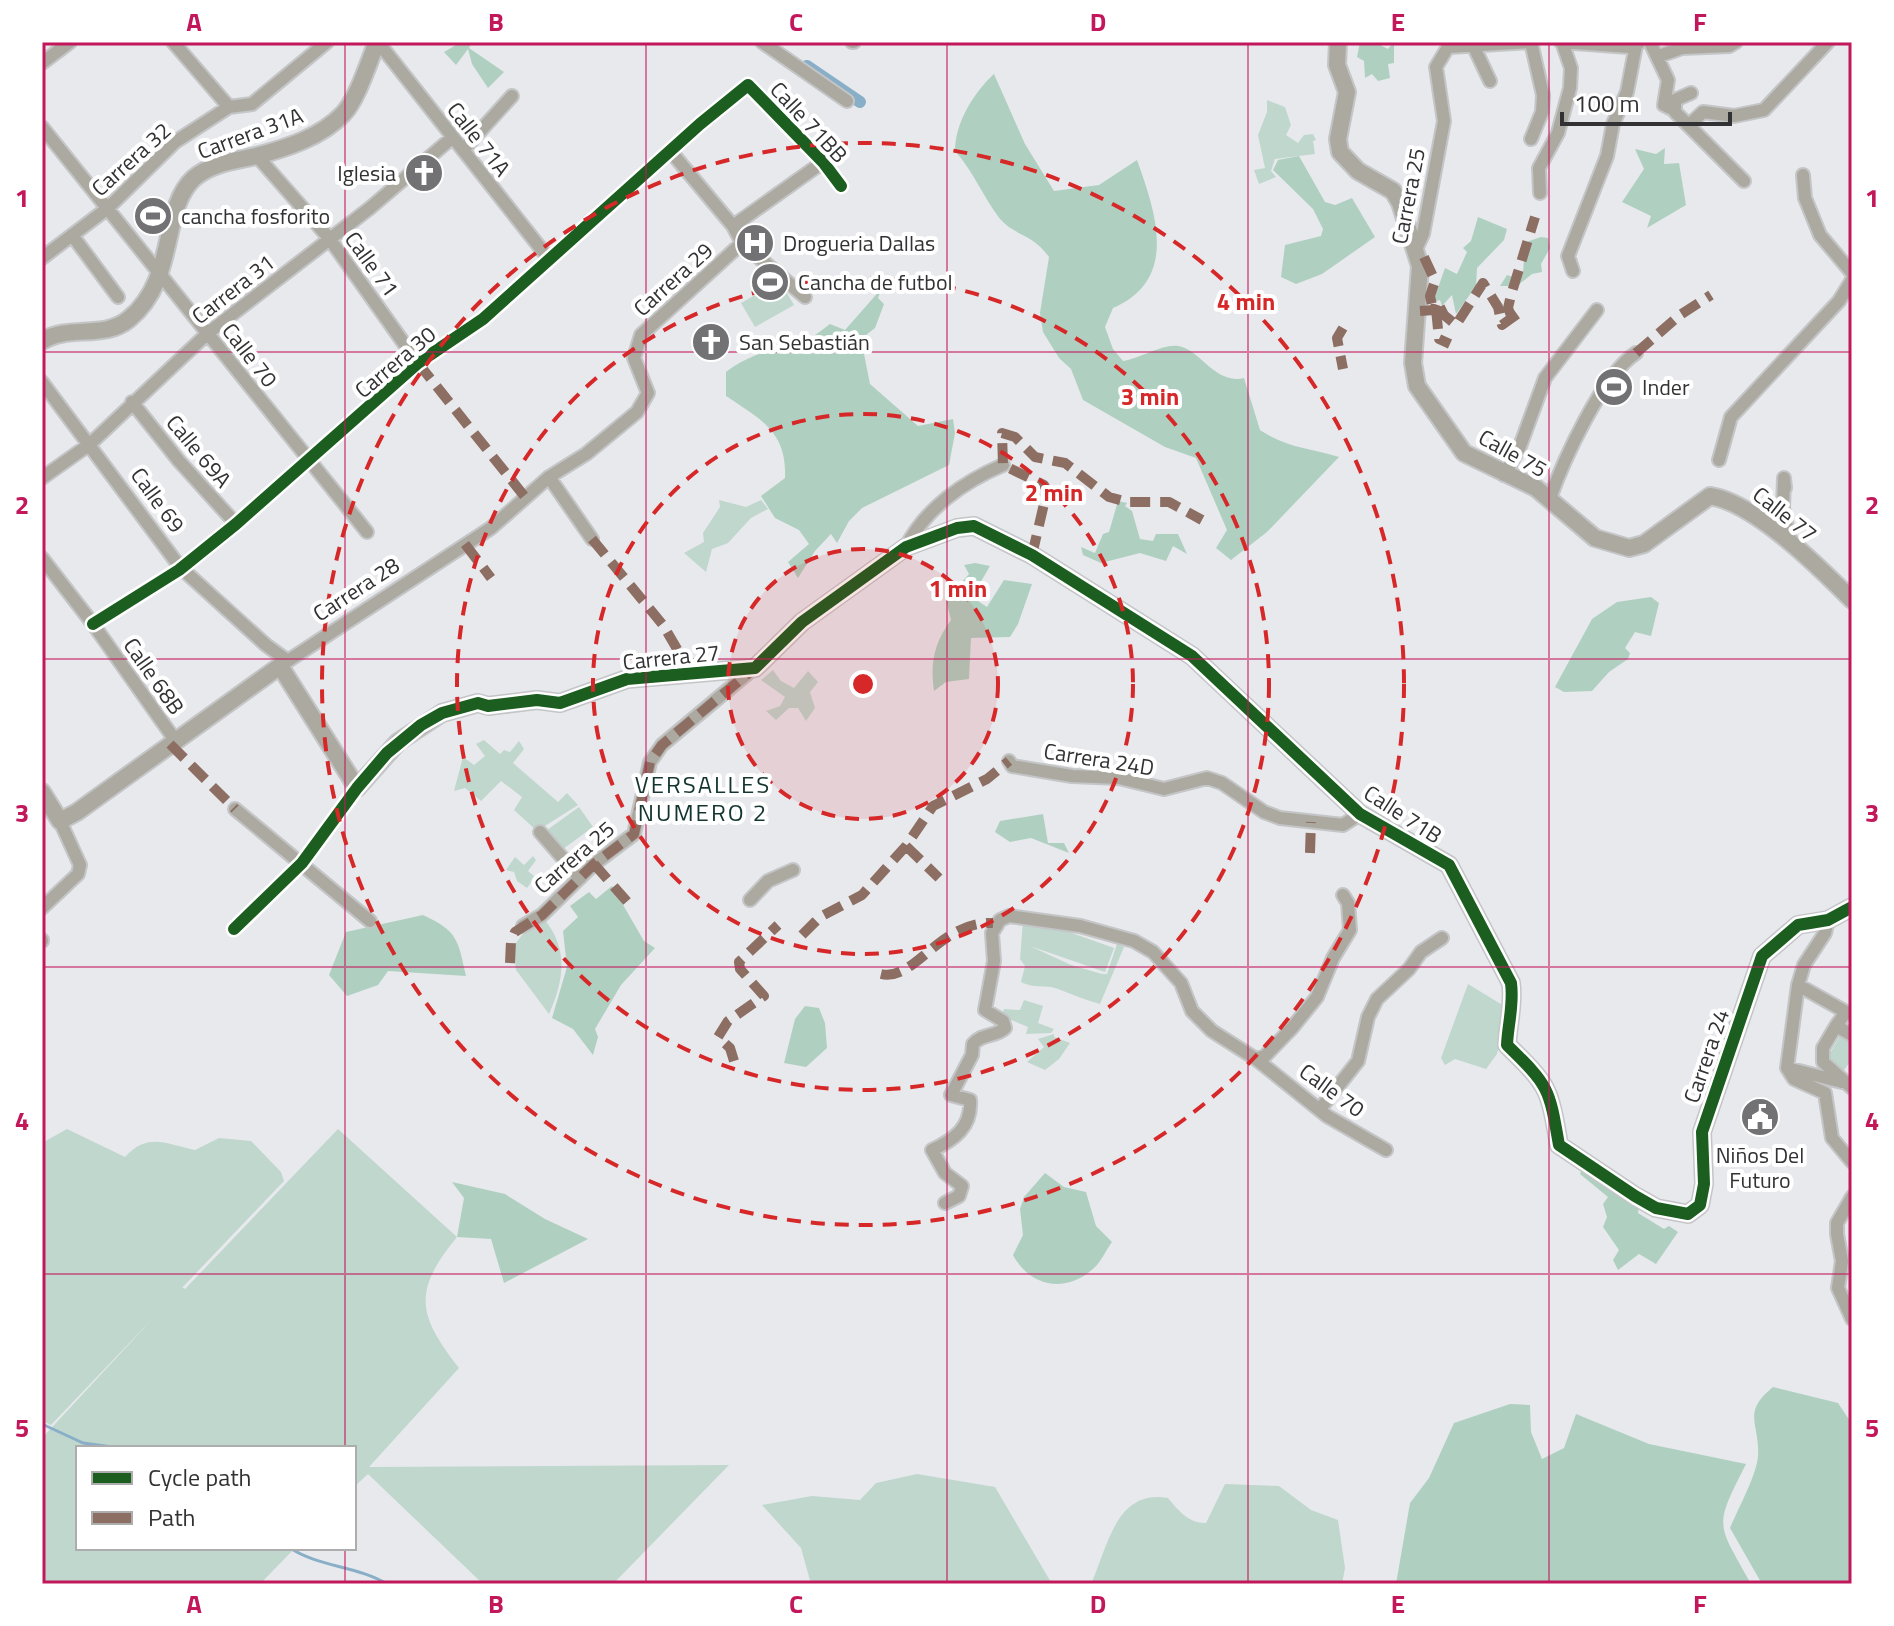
<svg xmlns="http://www.w3.org/2000/svg" width="1894" height="1626" viewBox="0 0 1894 1626" font-family="'Titillium Web',sans-serif">
	<rect width="100%" height="100%" fill="#e8e9ed"/>
	<path fill="#bfd7cd" d="M1267 100 1285 107 1291 125 1286 135 1298 143 1304 135 1313 134 1316 140 1313 141 1315 154 1275 159 1271 171 1276 177 1259 184 1254 170 1265 168 1258 135 1267 112Z
		M780 281 794 305 755 327 741 303Z
		M719 500 746 507 761 500 768 509 751 518 728 543 712 549 706 572 684 553 704 542 703 533 720 507Z
		M773 670 781 681 794 688 808 671 818 682 810 692 815 708 806 721 798 708H789L776 720 766 711 780 706 785 697 761 680Z
		M484 740 500 754 504 750 510 752 519 741 524 749 513 763 558 802 567 793 578 805 537 831 514 810 522 797 501 781 481 801 465 788 454 791 463 757 474 765 485 756 476 744Z
		M579 807 593 827 559 852 543 833Z
		M533 856 536 860 528 871 535 877 527 888 517 881 514 872 506 870 515 857 524 865Z
		M544 919C569 949 564 980 549 1014L516 970 513 947 525 931Z
		M1023 921 1058 928 1114 948 1105 972 1030 946 1071 965 1102 974H1107L1117 944 1124 947 1100 1004C1085 1000 1072 994 1058 989 1045 984 1033 989 1021 982L1025 966 1020 959Z
		M1468 984 1509 1009 1497 1054 1486 1069 1455 1059 1445 1065 1441 1058Z
		M1024 1000 1043 1006 1038 1023 1054 1029 1051 1033 1026 1034 1028 1027 1002 1016 1004 1009 1020 1010Z
		M1054 1034V1037L1070 1043 1059 1059 1045 1070 1027 1062 1044 1047 1038 1039Z
		M1841 1034 1852 1041V1059L1842 1073 1826 1060Z
		M67 1129 125 1157C148 1132 166 1144 195 1150L219 1138 251 1141 281 1172 284 1181 51 1425 42 1421V1143Z
		M338 1129 457 1237C411 1293 419 1316 459 1368L369 1467 729 1465 613 1584H483L368 1474 354 1487V1448H78V1548H295L260 1584H42V1438L182 1287 185 1289Z
		M917 1474 995 1487 1052 1584H811L801 1548 762 1505 812 1496 860 1500 876 1483Z
		M1225 1484 1279 1486 1311 1510 1338 1520 1345 1568 1342 1584H1091C1108 1546 1116 1489 1168 1498 1179 1511 1188 1523 1206 1523Z"/>
	<path fill="#afd0c1" d="M461 42H472L469 48 504 72 488 88 472 64 468 49 456 65 444 52Z
		M1360 42H1374L1388 49 1394 42V63L1388 64 1390 78 1378 81 1372 74 1365 78 1364 61 1357 57Z
		M994 74 1025 144 1054 191 1099 185 1137 160C1156 213 1179 280 1113 308L1105 327 1113 349 1123 361C1139 359 1162 344 1178 346 1200 349 1215 385 1244 378L1260 430C1287 448 1309 448 1339 457L1267 532 1231 560 1216 548 1227 530 1196 458 1165 447 1083 400 1071 369 1059 358 1043 332 1040 313 1049 257C1033 234 1015 236 1000 219 983 197 974 172 955 151 955 123 974 92 994 74Z
		M1665 148 1664 164 1679 163 1686 205 1647 228 1651 216 1622 202 1644 169 1635 149 1656 154Z
		M1299 156 1325 202 1335 205 1352 198 1375 237 1322 274 1296 284 1281 277 1285 245 1321 236 1323 229 1313 209 1273 170 1278 160Z
		M1478 217 1507 229 1504 240 1477 268 1476 286 1456 314 1452 295 1442 306 1440 300 1433 302 1445 268 1457 274 1467 252 1463 248 1471 241Z
		M1541 237 1548 238 1550 248 1541 264 1542 272 1532 274 1517 286H1500L1507 275 1513 277 1523 273 1524 259 1520 257 1523 243Z
		M882 288 878 298 884 304 875 328 861 339 870 384 918 426 953 419 955 433 949 465 862 508 849 521 837 543 831 534 815 551 798 578 788 562 809 544 799 530 775 518 761 496 785 478C787 431 760 419 726 396V372C748 354 777 350 802 335L810 339 830 324 845 330Z
		M1118 501 1127 503 1125 506 1132 511 1140 539 1153 541 1156 534H1178L1187 554 1173 546 1166 561 1140 553 1101 563 1083 555 1081 547 1095 553 1103 534 1109 532Z
		M975 563 990 566 972 597 987 607 1004 580 1032 584 1018 624 1010 637 971 638 969 679 946 682 934 691C930 663 934 643 951 620L946 600 969 574 964 565Z
		M1651 597 1659 603 1651 636 1635 632 1625 648 1630 653 1628 659 1609 672 1592 691 1564 692 1555 687 1592 619 1617 602Z
		M1043 814 1048 843H1064L1069 853 1031 838 1010 842 995 832 1000 821Z
		M612 886 644 941 655 948 621 985 595 1029 598 1037 593 1055 573 1029 552 1018 567 967 563 931 578 917 570 906 589 892 596 899Z
		M423 915C458 931 458 940 466 976L388 971 378 985 347 996 329 975 346 932Z
		M805 1006 819 1008 825 1023 827 1048 806 1067 784 1063 795 1019Z
		M1586 1158 1639 1206 1638 1213 1664 1229 1669 1226 1678 1232 1656 1264 1639 1254 1618 1270 1613 1260 1619 1250 1603 1227 1607 1217 1603 1204 1608 1197 1580 1174Z
		M1045 1173 1064 1187 1086 1192 1096 1226 1112 1242C1106 1250 1101 1262 1094 1268 1066 1294 1030 1287 1013 1255L1023 1235 1020 1209 1024 1197Z
		M452 1182 505 1194 545 1219 588 1239 504 1283 491 1239 457 1237 464 1198Z
		M1773 1387 1838 1403 1852 1424V1584H1762L1730 1528C1738 1509 1757 1474 1758 1456 1760 1423 1741 1413 1773 1387Z
		M1510 1404 1530 1405 1531 1432 1542 1459 1564 1448 1576 1414 1649 1444 1746 1464C1713 1529 1717 1522 1751 1584H1396L1410 1503 1429 1478 1454 1423Z"/>
	<g fill="none" stroke-linecap="round" stroke-linejoin="round">
		<path stroke="#89afc8" stroke-width="3" d="M42 1424 83 1443 120 1448
			M290 1548C319 1567 357 1566 387 1584"/>
		<path stroke="#89afc8" stroke-width="12" d="M807 66 860 102"/>
		<g stroke="#c4c5c7" stroke-width="16">
			<path id="minor" d="M173 42 229 107
				M378 42 549 259
				M762 42 847 101
				M852 42H854
				M1561 42 1629 47 1639 43
				M1650 42 1668 80 1664 105 1670 108 1675 100V112L1744 181
				M1473 45 1490 81
				M1449 47 1528 42
				M1659 56 1682 48 1729 46 1736 42
				M42 63 70 42
				M1675 100 1691 93
				M1689 125 1703 112 1734 116 1764 110 1828 42
				M42 127 367 532
				M1531 139 1542 112 1543 95 1531 42
				M463 150 512 96
				M672 153 733 226 742 243 805 297
				M257 156 329 238 418 363
				M1803 175 1805 198 1820 235 1852 273
				M1540 193 1539 168 1558 133 1570 88 1571 68 1562 42
				M733 226 823 162
				M72 235 118 297
				M1417 247 1423 234 1444 121 1436 67 1451 42
				M42 258 108 208 175 142 229 107 252 104 327 42
				M1573 271 1568 256 1607 156 1613 124 1627 92 1636 45
				M42 382 180 567 266 645 288 661
				M132 402 179 461 236 524
				M1719 460 1731 417 1839 301 1852 280
				M1504 475 1519 449 1545 378 1597 310
				M549 477 592 539
				M42 478 90 444 208 333 370 208 453 137
				M1785 488 1784 478 1783 508 1790 541
				M1549 501C1563 461 1602 375 1636 353
				M906 547C925 509 963 482 1003 465
				M42 558 93 624 175 740
				M93 624 179 570 236 524 418 363 483 319 700 124 748 85 823 162 841 186
				M280 666 491 528 549 477 586 454 637 412 648 393 634 358 641 335 742 243
				M1009 761 1012 766 1072 776 1119 778 1164 789 1207 778 1222 783 1264 812 1280 818 1343 825 1360 814
				M235 809 370 921
				M540 832 580 878
				M750 900 768 881 793 870
				M42 908 78 874 80 865 60 821
				M1828 920 1825 933 1804 965 1798 985 1787 1068 1794 1079 1825 1093 1832 1138 1852 1162
				M523 926 542 915 594 864 634 834 650 762 662 745 754 668
				M234 929 302 863 357 788
				M42 940V941
				M1798 985 1846 1012 1836 1026
				M1852 1035 1836 1026 1823 1048V1062L1852 1088
				M1256 1059 1265 1056 1292 1028 1317 997 1333 958 1350 930 1348 903 1343 895
				M1787 1068 1842 1082
				M1320 1109 1358 1061 1368 1017 1377 999 1409 969 1421 952 1442 938
				M1852 1197 1837 1223V1234L1842 1261 1838 1288 1852 1319
				M945 1203 959 1196 962 1186 945 1173 932 1150C954 1140 972 1127 970 1100L951 1095 972 1055 973 1044C982 1033 996 1037 1005 1028L1003 1021 985 1010 994 961 992 933 1000 920 1009 916 1080 926 1134 941 1153 952 1181 983 1192 1011 1212 1031 1256 1059 1327 1116 1386 1150"/>
		</g>
		<g stroke="#c4c5c7" stroke-width="20">
			<path id="tertiary" d="M1338 42 1337 65 1347 92 1338 139 1340 152 1358 171 1393 191 1400 203 1420 266 1413 363 1417 386 1464 453 1536 488 1595 538 1629 548 1644 544 1710 496C1755 503 1819 567 1852 600
				M42 341C69 324 104 340 129 319 178 279 160 209 194 178 212 163 234 161 256 156 287 148 321 137 343 114 357 100 369 61 377 42
				M42 792 60 821 77 812 280 666 357 788 398 742 442 713 478 703 488 706 537 700 560 703 627 679 755 668 802 622 906 547 957 528 974 526 1032 555 1192 656 1360 814 1449 865 1511 983C1514 1005 1508 1023 1507 1045 1549 1086 1549 1087 1559 1145L1635 1196 1656 1208 1688 1214 1700 1205 1704 1184 1702 1132 1762 956 1798 925 1828 920 1852 907"/>
		</g>
		<use href="#minor" stroke="#acaaa0" stroke-width="12"/>
		<use href="#tertiary" stroke="#acaaa0" stroke-width="16"/>
		<path stroke="#8d6e63" stroke-width="10" stroke-dasharray="20 10" stroke-linecap="butt" d="M1424 257 1435 281 1430 296 1433 310
			M1436 309 1439 339 1450 344
			M1420 311 1434 310 1437 301 1444 315 1456 325 1483 283 1498 307 1502 325 1520 312
			M1512 318 1508 308 1511 295 1535 217
			M1343 328 1337 338 1343 369
			M1636 353 1680 315 1711 295
			M418 363 525 497
			M592 539 663 625 691 673
			M465 544 491 578
			M1032 555 1047 491 1044 485 1003 465 1002 433 1015 437 1035 457 1065 463 1109 497 1127 502H1169L1202 520
			M170 744 235 809
			M906 846 939 878
			M1310 853 1311 822
			M594 864 631 906 630 909
			M802 935 820 917 862 895 906 846 933 806 987 779 1009 761
			M510 963 511 941 515 932 542 915 594 864 634 834 650 762 662 745 752 670
			M881 974C915 982 939 921 993 923
			M734 1061 730 1048 718 1037 728 1021 764 996 740 969 739 962 778 925"/>
		<g stroke="#fff" stroke-width="17">
			<path id="cycleway" d="M93 624 179 570 236 524 418 363 483 319 700 124 748 85 823 162 841 186
				M234 929 302 863 357 788 387 753 421 725 442 713 478 703 488 706 537 700 560 703 627 679 755 668 802 622 906 547 957 528 974 526 1032 555 1192 656 1360 814 1449 865 1511 983C1514 1005 1508 1023 1507 1045 1549 1086 1549 1087 1559 1145L1635 1196 1656 1208 1688 1214 1700 1205 1704 1184 1702 1132 1762 956 1798 925 1828 920 1852 907"/>
		</g>
		<use href="#cycleway" stroke="#1b5e20" stroke-width="12"/>
	</g>
	<path fill="none" stroke="#c2185b" stroke-width="2" stroke-opacity="0.55" d="M345 42V1448M646 42V1584M947 42V1584M1248 42V1584M1549 42V1584M42 352H1852M42 659H1852M42 967H1852M42 1274H1852M345 1548V1584"/>
	<circle cx="863" cy="684" r="135" fill="#d62828" fill-opacity=".12"/>
	<g fill="none" stroke="#d62828" stroke-width="4" stroke-dasharray="14 10">
		<circle cx="863" cy="684" r="135"/>
		<circle cx="863" cy="684" r="270"/>
		<circle cx="863" cy="684" r="406"/>
		<circle cx="863" cy="684" r="541"/>
	</g>
	<defs>
		<g id="church-disc" transform="scale(2)"><circle r="9.5" fill="#727275" stroke="#fff"/><path d="M-1.2-6h2.4v3.5h3.3v2.4h-3.3V6h-2.4V-.1h-3.3v-2.4h3.3Z" fill="#fff"/></g>
		<g id="stadium-disc" transform="scale(2)"><circle r="9.5" fill="#727275" stroke="#fff"/><path d="M0-5a6.5 5 0 1 0 0 10a6.5 5 0 1 0 0-10ZM-3.5-1.8h7v3.6h-7Z" fill="#fff"/></g>
		<g id="hospital-disc" transform="scale(2)"><circle r="9.5" fill="#727275" stroke="#fff"/><path d="M-5-5h3v3.5h4V-5h3V5h-3V1.5h-4V5h-3Z" fill="#fff"/></g>
		<g id="civic-disc" transform="scale(2)"><circle r="9.5" fill="#727275" stroke="#fff"/><path d="M-.6-6.5H3V-4.5H.6V-3L4-1V1h2V6H-6V1h2V-1L-.6-3ZM-1.2 2.5V6h2.4V2.5Z" fill="#fff"/></g>
	</defs>
	<g fill-rule="evenodd">
		<use href="#church-disc" x="424" y="173"/>
		<use href="#stadium-disc" x="153" y="216"/>
		<use href="#hospital-disc" x="755" y="243"/>
		<use href="#stadium-disc" x="770" y="282"/>
		<use href="#church-disc" x="711" y="342"/>
		<use href="#stadium-disc" x="1614" y="387"/>
		<use href="#civic-disc" x="1760" y="1117"/>
	</g>
	<g text-anchor="middle" dominant-baseline="central" stroke-width="8" stroke-linejoin="round" paint-order="stroke">
		<g font-size="22" fill="#323234" stroke="#fff">
			<text transform="translate(809 122) rotate(47)">Calle 71BB</text>
			<text transform="translate(250 133) rotate(-20)">Carrera 31A</text>
			<text transform="translate(479 139) rotate(52)">Calle 71A</text>
			<text transform="translate(131 159) rotate(-42)">Carrera 32</text>
			<text transform="translate(1408 196) rotate(-79)">Carrera 25</text>
			<text transform="translate(372 264) rotate(54)">Calle 71</text>
			<text transform="translate(673 279) rotate(-42)">Carrera 29</text>
			<text transform="translate(233 289) rotate(-38)">Carrera 31</text>
			<text transform="translate(250 355) rotate(52)">Calle 70</text>
			<text transform="translate(395 362) rotate(-40)">Carrera 30</text>
			<text transform="translate(199 451) rotate(50)">Calle 69A</text>
			<text transform="translate(1513 453) rotate(29)">Calle 75</text>
			<text transform="translate(158 500) rotate(54)">Calle 69</text>
			<text transform="translate(1785 514) rotate(38)">Calle 77</text>
			<text transform="translate(356 589) rotate(-33)">Carrera 28</text>
			<text transform="translate(671 657) rotate(-6)">Carrera 27</text>
			<text transform="translate(154 676) rotate(55)">Calle 68B</text>
			<text transform="translate(1099 759) rotate(9)">Carrera 24D</text>
			<text transform="translate(1403 814) rotate(33)">Calle 71B</text>
			<text transform="translate(574 857) rotate(-41)">Carrera 25</text>
			<text transform="translate(1706 1056) rotate(-71)">Carrera 24</text>
			<text transform="translate(1332 1090) rotate(36)">Calle 70</text>
		</g>
		<g font-size="22" fill="#323234" stroke="#fff" text-anchor="start">
			<text x="396" y="173" text-anchor="end">Iglesia</text>
			<text x="181" y="216">cancha fosforito</text>
			<text x="783" y="243">Drogueria Dallas</text>
			<text x="798" y="282">Cancha de futbol</text>
			<text x="739" y="342">San Sebastián</text>
			<text x="1642" y="387">Inder</text>
			<text x="1760" y="1155" text-anchor="middle">Niños Del<tspan x="1760" dy="25">Futuro</tspan></text>
		</g>
		<g font-size="24" letter-spacing="2" fill="#14352f" stroke="#fff">
			<text x="703" y="784">VERSALLES<tspan x="703" dy="28">NUMERO 2</tspan></text>
		</g>
	</g>
	<circle cx="863" cy="684" r="12" fill="#d62828" stroke="#fff" stroke-width="4"/>
	<g font-size="24" text-anchor="middle" font-weight="bold" fill="#d62828" stroke="#fff" stroke-width="8" stroke-linejoin="round" paint-order="stroke">
		<text x="1246" y="310">4 min</text>
		<text x="1150" y="405">3 min</text>
		<text x="1054" y="501">2 min</text>
		<text x="958" y="597">1 min</text>
	</g>
	<rect width="1894" height="1626" fill="none" stroke="#ffffff" stroke-width="88"/>
	<rect x="76" y="1446" width="280" height="104" fill="#ffffff" stroke="#adadae" stroke-width="2"/>
	<rect x="92" y="1472" width="40" height="12" fill="#1b5e20" stroke="#adadae" stroke-width="2"/>
	<text x="148" y="1486" font-size="24" fill="#323234">Cycle path</text>
	<rect x="92" y="1512" width="40" height="12" fill="#8d6e63" stroke="#adadae" stroke-width="2"/>
	<text x="148" y="1526" font-size="24" fill="#323234">Path</text>
	<path d="M1562 112v12h168v-12" fill="none" stroke="#323234" stroke-width="4"/>
	<text x="1574" y="112" font-size="24" fill="#323234" stroke="#ffffff" stroke-width="6" paint-order="stroke">100 m</text>
	<rect x="44" y="44" width="1806" height="1538" fill="none" stroke="#c2185b" stroke-width="3"/>
	<g font-size="26" text-anchor="middle" font-weight="bold" fill="#c2185b">
		<text x="194" y="31">A</text>
		<text x="496" y="31">B</text>
		<text x="796" y="31">C</text>
		<text x="1098" y="31">D</text>
		<text x="1398" y="31">E</text>
		<text x="1700" y="31">F</text>
		<text x="22" y="207">1</text>
		<text x="1872" y="207">1</text>
		<text x="22" y="514">2</text>
		<text x="1872" y="514">2</text>
		<text x="22" y="822">3</text>
		<text x="1872" y="822">3</text>
		<text x="22" y="1130">4</text>
		<text x="1872" y="1130">4</text>
		<text x="22" y="1437">5</text>
		<text x="1872" y="1437">5</text>
		<text x="194" y="1613">A</text>
		<text x="496" y="1613">B</text>
		<text x="796" y="1613">C</text>
		<text x="1098" y="1613">D</text>
		<text x="1398" y="1613">E</text>
		<text x="1700" y="1613">F</text>
	</g>
</svg>
